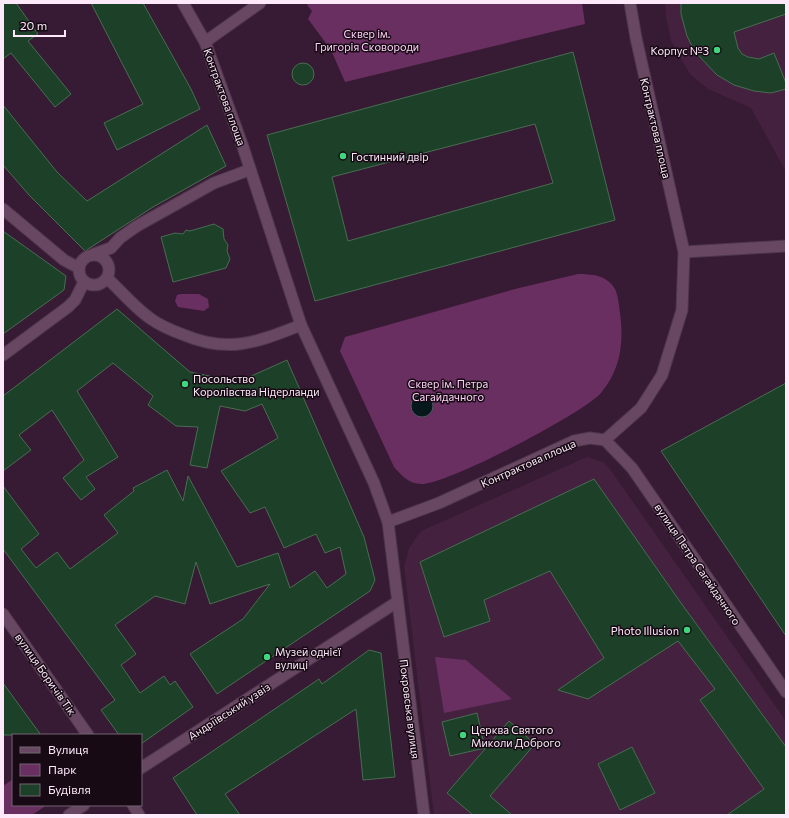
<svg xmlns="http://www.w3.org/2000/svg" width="789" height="818" viewBox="0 0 789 818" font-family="Commissioner,sans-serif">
	<rect width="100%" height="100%" fill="#371a33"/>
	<path fill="#43213f" d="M665 3H786V172L751 108 708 89 690 74 679 56 671 40 666 17Z
		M587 457 603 462 610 469 786 721V815H434L404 567 409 548 421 531Z"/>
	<path fill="#682f60" d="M310 3H582L585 24 345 82 331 50 308 19 312 11 307 5Z
		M578 274C591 274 607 275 615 289 618 295 619 305 620 313 624 342 621 369 601 393 584 413 446 485 421 484 409 484 401 475 394 467L340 351 345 337 515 289Z
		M181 294H199L208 299 209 307 204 311 178 307 175 301 177 295Z
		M435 657 466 660 512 699 444 713Z
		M13 779V805H47L32 815H3V786Z"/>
	<path fill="#06181c" stroke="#50575e" d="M411 406a11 11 0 1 1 22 0a11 11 0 1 1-22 0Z"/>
	<path fill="#1d4128" stroke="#486d52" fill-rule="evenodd" d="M3 3H16L38 34 28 41 71 94 55 107 11 53 3 59Z
		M91 3H143L191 89 200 109 117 150 104 123 143 104Z
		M681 3H786V14L734 32 738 48 742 54 748 57 759 59 774 53 786 83V89L771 93 754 91 734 85 717 75 695 52 687 36 681 14Z
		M573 52 615 220 315 301 267 135ZM535 124 553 183 348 241 332 177Z
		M292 74a11 11 0 1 1 22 0a11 11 0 1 1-22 0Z
		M3 105 57 172 87 201 207 125 226 166 153 207 85 251 29 195 3 165Z
		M214 224 223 229 224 239 228 245 227 251 230 259 226 268 173 282 161 237 175 233 183 234 186 230 190 231Z
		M3 231 66 276 64 290 3 334Z
		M117 309 190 372 238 382 287 360 364 537 375 580 370 591 217 694 190 654 243 619 270 584 210 604 196 562 185 604 155 596 115 625 136 654 121 665 140 693 164 676 170 685 175 681 193 707 141 744V735H119L101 710 115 700 3 549V486L39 534 21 549 36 568 57 552 70 569 118 533 104 515 134 491 133 488 167 470 183 501 188 476 237 567 278 553 290 588 315 571 327 588 346 574 340 547 325 553 316 534 284 548 265 507 250 513 221 471 278 438 262 404 245 411 220 406 207 468 190 465 198 427 176 426 148 405 153 396 113 363 77 391 118 457 86 477 95 489 81 500 63 478 84 460 52 410 19 435 31 450 3 471V396Z
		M786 383V636L661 451Z
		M594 479 681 603 786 747V815H727L764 789 700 700 715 689 678 641 588 699 558 690 604 658 550 571 484 600 490 621 444 637 420 562Z
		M369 650 381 653 395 777 363 780 356 709 225 794 240 815H197L173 778 319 679 322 684Z
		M3 683 41 735H3Z
		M477 713 485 748 450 756 442 722Z
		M509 721 535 744 490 796 512 815H473L447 793Z
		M632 747 655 793 620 810 598 764Z"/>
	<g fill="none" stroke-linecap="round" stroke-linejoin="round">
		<g stroke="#4e364b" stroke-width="13">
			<path id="pedestrian" d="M684 252 786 246
				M605 440 641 408 662 375 682 310 684 252 636 38 630 3
				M605 440 632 468 786 692
				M388 522 439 503 574 441 590 438 605 440
				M69 815 84 805"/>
		</g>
		<g stroke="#4e364b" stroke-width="13">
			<path id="minor" d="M3 209 64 260 79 268
				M94 254 111 248 120 238 137 226 214 183 249 170
				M79 270a15 15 0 1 1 30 0a15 15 0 1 1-30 0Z
				M107 278C121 291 135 308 151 319 161 326 173 331 184 335 230 354 257 342 301 325
				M3 355 68 307 75 300 84 282
				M3 614 88 735
				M141 768 397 602
				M133 805 139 815"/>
		</g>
		<g stroke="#4e364b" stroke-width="13">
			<path id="tertiary" d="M183 3 205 42 243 147 301 325 374 483 388 522 424 815
				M205 42 260 3"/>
		</g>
		<use href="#pedestrian" stroke="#674762" stroke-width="11"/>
		<use href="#minor" stroke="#674762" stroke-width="11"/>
		<use href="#tertiary" stroke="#674762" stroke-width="11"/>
	</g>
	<g fill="#40d77c" stroke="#170a15" stroke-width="1.5">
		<circle cx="717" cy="50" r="4"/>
		<circle cx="343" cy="156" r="4"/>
		<circle cx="185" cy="384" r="4"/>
		<circle cx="687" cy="630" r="4"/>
		<circle cx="267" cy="657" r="4"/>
		<circle cx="463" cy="735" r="4"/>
	</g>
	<g text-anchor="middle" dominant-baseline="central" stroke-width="3" stroke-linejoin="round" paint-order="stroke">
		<g font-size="11" fill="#fdd4f5" stroke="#170a15">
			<text x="367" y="33">Сквер ім.<tspan x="367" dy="13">Григорія Сковороди</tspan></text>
			<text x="448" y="383">Сквер ім. Петра<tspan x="448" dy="13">Сагайдачного</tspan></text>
		</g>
		<g font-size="11" fill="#fde9f9" stroke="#170a15" text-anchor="start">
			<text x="709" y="50" text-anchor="end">Корпус №3</text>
			<text x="351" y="156">Гостинний двір</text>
			<text x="193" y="378">Посольство<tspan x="193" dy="13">Королівства Нідерланди</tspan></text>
			<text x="679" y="630" text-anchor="end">Photo Illusion</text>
			<text x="275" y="651">Музей однієї<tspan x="275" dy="13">вулиці</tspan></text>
			<text x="471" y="729">Церква Святого<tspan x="471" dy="13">Миколи Доброго</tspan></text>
		</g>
		<g font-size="11" fill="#fde9f9" stroke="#170a15">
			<text transform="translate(225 97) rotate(70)">Контрактова площа</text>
			<text transform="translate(656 128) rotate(77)">Контрактова площа</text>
			<text transform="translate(528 463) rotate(-24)">Контрактова площа</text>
			<text transform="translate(698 564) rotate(56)">вулиця Петра Сагайдачного</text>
			<text transform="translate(46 674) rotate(55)">вулиця Боричів Тік</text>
			<text transform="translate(410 709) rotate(83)">Покровська вулиця</text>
			<text transform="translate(229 711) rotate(-33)">Андріївський узвіз</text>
		</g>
	</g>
	<rect width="789" height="818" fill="none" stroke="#fde9f9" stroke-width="8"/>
	<rect x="12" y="734" width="130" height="72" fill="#170a15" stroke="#736370"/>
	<rect x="20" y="747" width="20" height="6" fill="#674762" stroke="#736370"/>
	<text x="48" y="754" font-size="12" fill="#fde9f9">Вулиця</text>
	<rect x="20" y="764" width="20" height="12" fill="#682f60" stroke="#736370"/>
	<text x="48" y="774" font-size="12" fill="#fde9f9">Парк</text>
	<rect x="20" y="784" width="20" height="12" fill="#1d4128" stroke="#736370"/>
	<text x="48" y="794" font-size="12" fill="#fde9f9">Будівля</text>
	<path d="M14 30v6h51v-6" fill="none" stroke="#fde9f9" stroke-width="2"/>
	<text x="20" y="30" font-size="12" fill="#fde9f9" stroke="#170a15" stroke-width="3" paint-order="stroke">20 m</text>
</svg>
